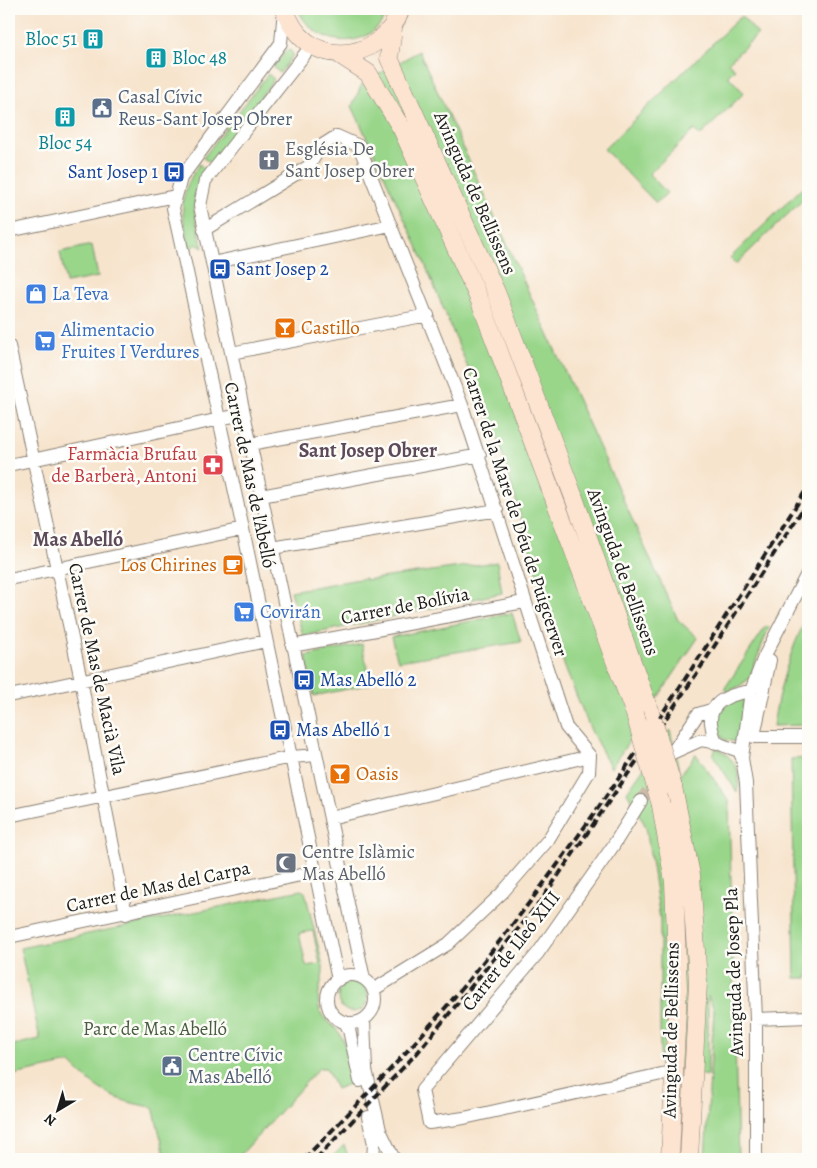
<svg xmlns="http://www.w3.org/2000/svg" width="817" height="1168" viewBox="0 0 817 1168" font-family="Alegreya,serif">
	<rect width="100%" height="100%" fill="#fdfcf7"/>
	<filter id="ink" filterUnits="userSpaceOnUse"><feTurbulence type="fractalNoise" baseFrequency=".02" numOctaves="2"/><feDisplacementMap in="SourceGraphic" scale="10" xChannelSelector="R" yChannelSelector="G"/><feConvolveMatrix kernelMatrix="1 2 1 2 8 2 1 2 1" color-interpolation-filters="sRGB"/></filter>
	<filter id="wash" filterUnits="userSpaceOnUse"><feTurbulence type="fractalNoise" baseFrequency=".0096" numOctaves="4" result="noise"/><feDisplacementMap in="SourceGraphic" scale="20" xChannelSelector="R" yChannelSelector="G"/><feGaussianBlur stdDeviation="1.12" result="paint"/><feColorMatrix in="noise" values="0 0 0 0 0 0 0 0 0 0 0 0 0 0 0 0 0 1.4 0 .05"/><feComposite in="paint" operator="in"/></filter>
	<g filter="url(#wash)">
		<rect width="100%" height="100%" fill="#f7e4cd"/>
		<path fill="#99d68a" stroke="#5a7953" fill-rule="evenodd" d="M298 9H388C374 53 314 49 298 9Z
			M741 16 758 34 728 63 735 69 728 76 744 93 700 136 694 130 649 174 667 193 656 203 604 149Z
			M287 50H290L293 55 280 73 273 67Z
			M419 51 678 620 698 638 611 768 592 733 565 668 499 443 422 257 352 106 362 84Z
			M268 74 274 79 211 163 203 158Z
			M199 164 206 170C187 198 195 217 203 248L196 244 190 249C181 212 177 198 199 164Z
			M802 188 808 195 736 264 730 258Z
			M92 245 98 277 66 283 60 252Z
			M497 562 502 593 303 636 291 591 365 578 366 580Z
			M512 613 521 642 398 661 391 637Z
			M808 615V725L773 726C779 687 790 650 808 615Z
			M766 626 769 627 749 679 738 687 726 692 725 688Z
			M362 644 371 684 314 696 306 656Z
			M744 698 738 742 725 740 716 729 717 714 731 701Z
			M670 730 680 775 696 754 729 801 738 1159H705L714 1009 708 996V1076L660 1067V919L646 827 627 792Z
			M716 748C734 756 743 774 737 792L713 755Z
			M808 758V978H795L791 759Z
			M301 890 305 892 323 966C324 980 316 992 319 1007 321 1020 334 1024 340 1034 348 1049 350 1066 354 1082L336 1089 326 1068H319L237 1159H166L153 1107C116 1102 96 1090 70 1063L9 1076V1046L40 1039 20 948ZM313 931 320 964 306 966 299 933Z
			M338 997a15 15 0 1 1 30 0a15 15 0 1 1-30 0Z
			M344 1145 349 1159H330Z"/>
	</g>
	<g filter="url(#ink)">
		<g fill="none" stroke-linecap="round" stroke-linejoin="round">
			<path stroke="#cbbcaa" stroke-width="12" stroke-dasharray="12 6" stroke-linecap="butt" d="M641 801 657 776"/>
			<g stroke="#8a8074" stroke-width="14">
				<path id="street" d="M284 9 281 43 181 178 173 208 243 529 338 980
					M312 45 205 181 200 206 364 979
					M204 230 309 166 321 146 337 136 359 146 462 405 566 727 590 756 589 772 548 840 502 893 448 944 373 990
					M9 231 175 196
					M212 263 391 225
					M9 346 81 680 126 914
					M231 353 428 315
					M250 444 462 405
					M9 465 243 414
					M261 496 480 455
					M272 548 497 510
					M9 579 243 529
					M292 646 524 602
					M9 696 266 641
					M754 736 770 660
					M754 737H808
					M672 753 698 714 711 710
					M672 753 701 740 718 743
					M742 758 739 751C733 748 721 746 717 742 713 737 712 730 711 723 709 700 732 694 751 691
					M641 801 613 846 538 953 422 1090 429 1123 464 1118 675 1071
					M9 816 292 757 316 755
					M330 818 590 756
					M9 937 315 872
					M327 999a24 24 0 1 1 48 0a24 24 0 1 1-48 0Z
					M756 1019 808 1017
					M364 1020 366 1070 380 1130 394 1159
					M345 1022 349 1030 360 1081
					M368 1117 374 1144 373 1159
					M756 1159V1019L746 783 742 758 751 691 764 657 808 572"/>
			</g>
			<g stroke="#8a8074" stroke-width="19">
				<path id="secondary" d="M285 9C303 70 381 66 401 9
					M393 28 389 58 496 292 573 495 654 724
					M337 53 368 73 402 129 480 301 635 714
					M673 787 691 875 698 982 689 1159
					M661 805 674 882 678 988 670 1159"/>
			</g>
			<use href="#street" stroke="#fff" stroke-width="12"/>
			<use href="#secondary" stroke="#fde4d1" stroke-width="18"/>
			<path stroke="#1c1c1c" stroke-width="4" stroke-dasharray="8 4" stroke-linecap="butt" d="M304 1159C363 1099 422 1038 475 972 599 819 703 652 808 487
				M316 1159 418 1052 540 902 695 676 808 501"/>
			<g stroke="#8a8074" stroke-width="19" stroke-linecap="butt">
				<path id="secondary-bridge" d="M635 714 661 805
					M654 724 673 787"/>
			</g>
			<use href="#secondary-bridge" stroke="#fde4d1" stroke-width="18"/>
		</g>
	</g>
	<defs>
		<g id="building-square" transform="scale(1.125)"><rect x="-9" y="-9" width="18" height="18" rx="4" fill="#0f9aa8" stroke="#fdfcf7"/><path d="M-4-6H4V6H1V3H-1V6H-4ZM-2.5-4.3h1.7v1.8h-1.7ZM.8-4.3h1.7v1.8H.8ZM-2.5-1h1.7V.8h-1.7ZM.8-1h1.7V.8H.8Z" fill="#fff"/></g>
		<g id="civic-square" transform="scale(1.125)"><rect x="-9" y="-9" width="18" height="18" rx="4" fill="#5c6f8a" stroke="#fdfcf7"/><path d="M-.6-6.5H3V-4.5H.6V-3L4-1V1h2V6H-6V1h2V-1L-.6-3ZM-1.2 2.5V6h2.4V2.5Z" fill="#fff"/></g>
		<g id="church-square" transform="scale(1.125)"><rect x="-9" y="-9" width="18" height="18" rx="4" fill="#6b7280" stroke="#fdfcf7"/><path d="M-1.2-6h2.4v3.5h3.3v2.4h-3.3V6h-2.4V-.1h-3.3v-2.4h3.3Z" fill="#fff"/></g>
		<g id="bus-square" transform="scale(1.125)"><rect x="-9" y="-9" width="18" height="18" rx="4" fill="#1a4fb4" stroke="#fdfcf7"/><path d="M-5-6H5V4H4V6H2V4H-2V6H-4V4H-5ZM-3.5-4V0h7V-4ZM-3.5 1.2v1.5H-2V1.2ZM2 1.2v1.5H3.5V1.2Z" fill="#fff"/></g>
		<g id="shop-square" transform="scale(1.125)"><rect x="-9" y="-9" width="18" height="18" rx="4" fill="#3f7fe0" stroke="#fdfcf7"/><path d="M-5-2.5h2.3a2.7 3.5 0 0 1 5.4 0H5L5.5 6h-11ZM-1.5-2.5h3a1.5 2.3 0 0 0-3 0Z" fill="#fff"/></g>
		<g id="bar-square" transform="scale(1.125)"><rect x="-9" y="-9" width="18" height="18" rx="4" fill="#e8710a" stroke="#fdfcf7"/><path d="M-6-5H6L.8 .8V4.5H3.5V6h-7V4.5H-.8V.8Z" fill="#fff"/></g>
		<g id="supermarket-square" transform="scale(1.125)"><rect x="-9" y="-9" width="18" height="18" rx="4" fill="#3f7fe0" stroke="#fdfcf7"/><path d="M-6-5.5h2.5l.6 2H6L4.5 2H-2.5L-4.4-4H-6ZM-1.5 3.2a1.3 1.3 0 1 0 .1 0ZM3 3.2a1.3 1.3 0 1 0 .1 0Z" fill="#fff"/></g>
		<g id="pharmacy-square" transform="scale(1.125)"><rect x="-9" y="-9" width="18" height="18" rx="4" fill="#e0444e" stroke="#fdfcf7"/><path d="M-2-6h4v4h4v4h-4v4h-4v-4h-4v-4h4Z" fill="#fff"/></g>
		<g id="cafe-square" transform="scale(1.125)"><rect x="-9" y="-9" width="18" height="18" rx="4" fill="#e8710a" stroke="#fdfcf7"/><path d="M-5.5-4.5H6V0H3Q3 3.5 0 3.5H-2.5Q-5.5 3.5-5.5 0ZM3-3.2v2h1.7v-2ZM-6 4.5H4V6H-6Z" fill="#fff"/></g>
		<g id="mosque-square" transform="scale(1.125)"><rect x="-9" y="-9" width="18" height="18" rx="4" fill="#6b7280" stroke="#fdfcf7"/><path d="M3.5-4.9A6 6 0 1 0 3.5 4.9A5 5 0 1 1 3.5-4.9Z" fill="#fff"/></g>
	</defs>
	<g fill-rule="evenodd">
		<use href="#building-square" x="93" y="39"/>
		<use href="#building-square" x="156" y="58"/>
		<use href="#civic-square" x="102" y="108"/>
		<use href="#building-square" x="65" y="117"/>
		<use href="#church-square" x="269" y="160"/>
		<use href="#bus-square" x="174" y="172"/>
		<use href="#bus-square" x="220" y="269"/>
		<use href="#shop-square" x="36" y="294"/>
		<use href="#bar-square" x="285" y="328"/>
		<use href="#supermarket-square" x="45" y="341"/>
		<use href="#pharmacy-square" x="213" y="465"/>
		<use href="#cafe-square" x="233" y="565"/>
		<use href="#supermarket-square" x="244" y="612"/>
		<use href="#bus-square" x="304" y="680"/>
		<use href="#bus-square" x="280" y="730"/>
		<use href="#bar-square" x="340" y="774"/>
		<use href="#mosque-square" x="286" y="863"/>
		<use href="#civic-square" x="172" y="1066"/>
	</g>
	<g text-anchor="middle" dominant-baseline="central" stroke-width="5" stroke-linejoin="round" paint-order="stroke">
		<g font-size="19" fill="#0d838f" stroke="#fdfcf7" text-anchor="end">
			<text x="77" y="39">Bloc 51</text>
			<text x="172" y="58" text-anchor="start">Bloc 48</text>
			<text x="65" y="143" text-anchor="middle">Bloc 54</text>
		</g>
		<g font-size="19" fill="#4e5e75" stroke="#fdfcf7" text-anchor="start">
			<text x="118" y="97">Casal Cívic<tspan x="118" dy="22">Reus-Sant Josep Obrer</tspan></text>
			<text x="188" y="1055">Centre Cívic<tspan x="188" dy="22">Mas Abelló</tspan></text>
		</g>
		<g font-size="19" fill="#5b616d" stroke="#fdfcf7" text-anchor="start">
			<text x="285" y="149">Església De<tspan x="285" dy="22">Sant Josep Obrer</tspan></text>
			<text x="302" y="852">Centre Islàmic<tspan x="302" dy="22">Mas Abelló</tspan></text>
		</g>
		<g font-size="19" fill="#164399" stroke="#fdfcf7" text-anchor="start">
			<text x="158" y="172" text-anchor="end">Sant Josep 1</text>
			<text x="236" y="269">Sant Josep 2</text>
			<text x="320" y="680">Mas Abelló 2</text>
			<text x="296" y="730">Mas Abelló 1</text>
		</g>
		<g font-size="19" fill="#1c1c1c" stroke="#fdfcf7">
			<text transform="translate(475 193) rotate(66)">Avinguda de Bellissens</text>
			<text transform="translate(250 475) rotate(78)">Carrer de Mas de l'Abelló</text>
			<text transform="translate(515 512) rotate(72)">Carrer de la Mare de Déu de Puigcerver</text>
			<text transform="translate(623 572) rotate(70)">Avinguda de Bellissens</text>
			<text transform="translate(405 606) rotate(-11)">Carrer de Bolívia</text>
			<text transform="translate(97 669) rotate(78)">Carrer de Mas de Macià Vila</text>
			<text transform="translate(158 887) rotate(-12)">Carrer de Mas del Carpa</text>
			<text transform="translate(511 951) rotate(-52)">Carrer de Lleó XIII</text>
			<text transform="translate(734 972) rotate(-92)">Avinguda de Josep Pla</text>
			<text transform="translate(671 1030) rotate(-89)">Avinguda de Bellissens</text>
		</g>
		<g font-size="19" fill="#366cbe" stroke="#fdfcf7" text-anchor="start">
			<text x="52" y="294">La Teva</text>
			<text x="61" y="330">Alimentacio<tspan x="61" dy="22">Fruites I Verdures</tspan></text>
			<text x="260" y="612">Covirán</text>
		</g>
		<g font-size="19" fill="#c56008" stroke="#fdfcf7" text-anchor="start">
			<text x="301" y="328">Castillo</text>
			<text x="217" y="565" text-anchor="end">Los Chirines</text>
			<text x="356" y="774">Oasis</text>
		</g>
		<g font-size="19" fill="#be3a42" stroke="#fdfcf7" text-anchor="end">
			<text x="197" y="454">Farmàcia Brufau<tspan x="197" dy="22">de Barberà, Antoni</tspan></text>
		</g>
		<g font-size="19" fill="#485d42" stroke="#fdfcf7">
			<text x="155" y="1029">Parc de Mas Abelló</text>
		</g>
		<g font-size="20" font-weight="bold" fill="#5c4a5a" stroke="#fdfcf7">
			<text x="368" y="450">Sant Josep Obrer</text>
			<text x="78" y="539">Mas Abelló</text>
		</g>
	</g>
	<rect width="817" height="1168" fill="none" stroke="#fdfcf7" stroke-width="30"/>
	<g transform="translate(58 1110) rotate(218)" stroke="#fdfcf7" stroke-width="4" paint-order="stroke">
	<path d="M0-4L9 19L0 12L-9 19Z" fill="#1c1c1c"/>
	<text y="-8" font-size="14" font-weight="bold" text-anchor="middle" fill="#1c1c1c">N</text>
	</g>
</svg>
